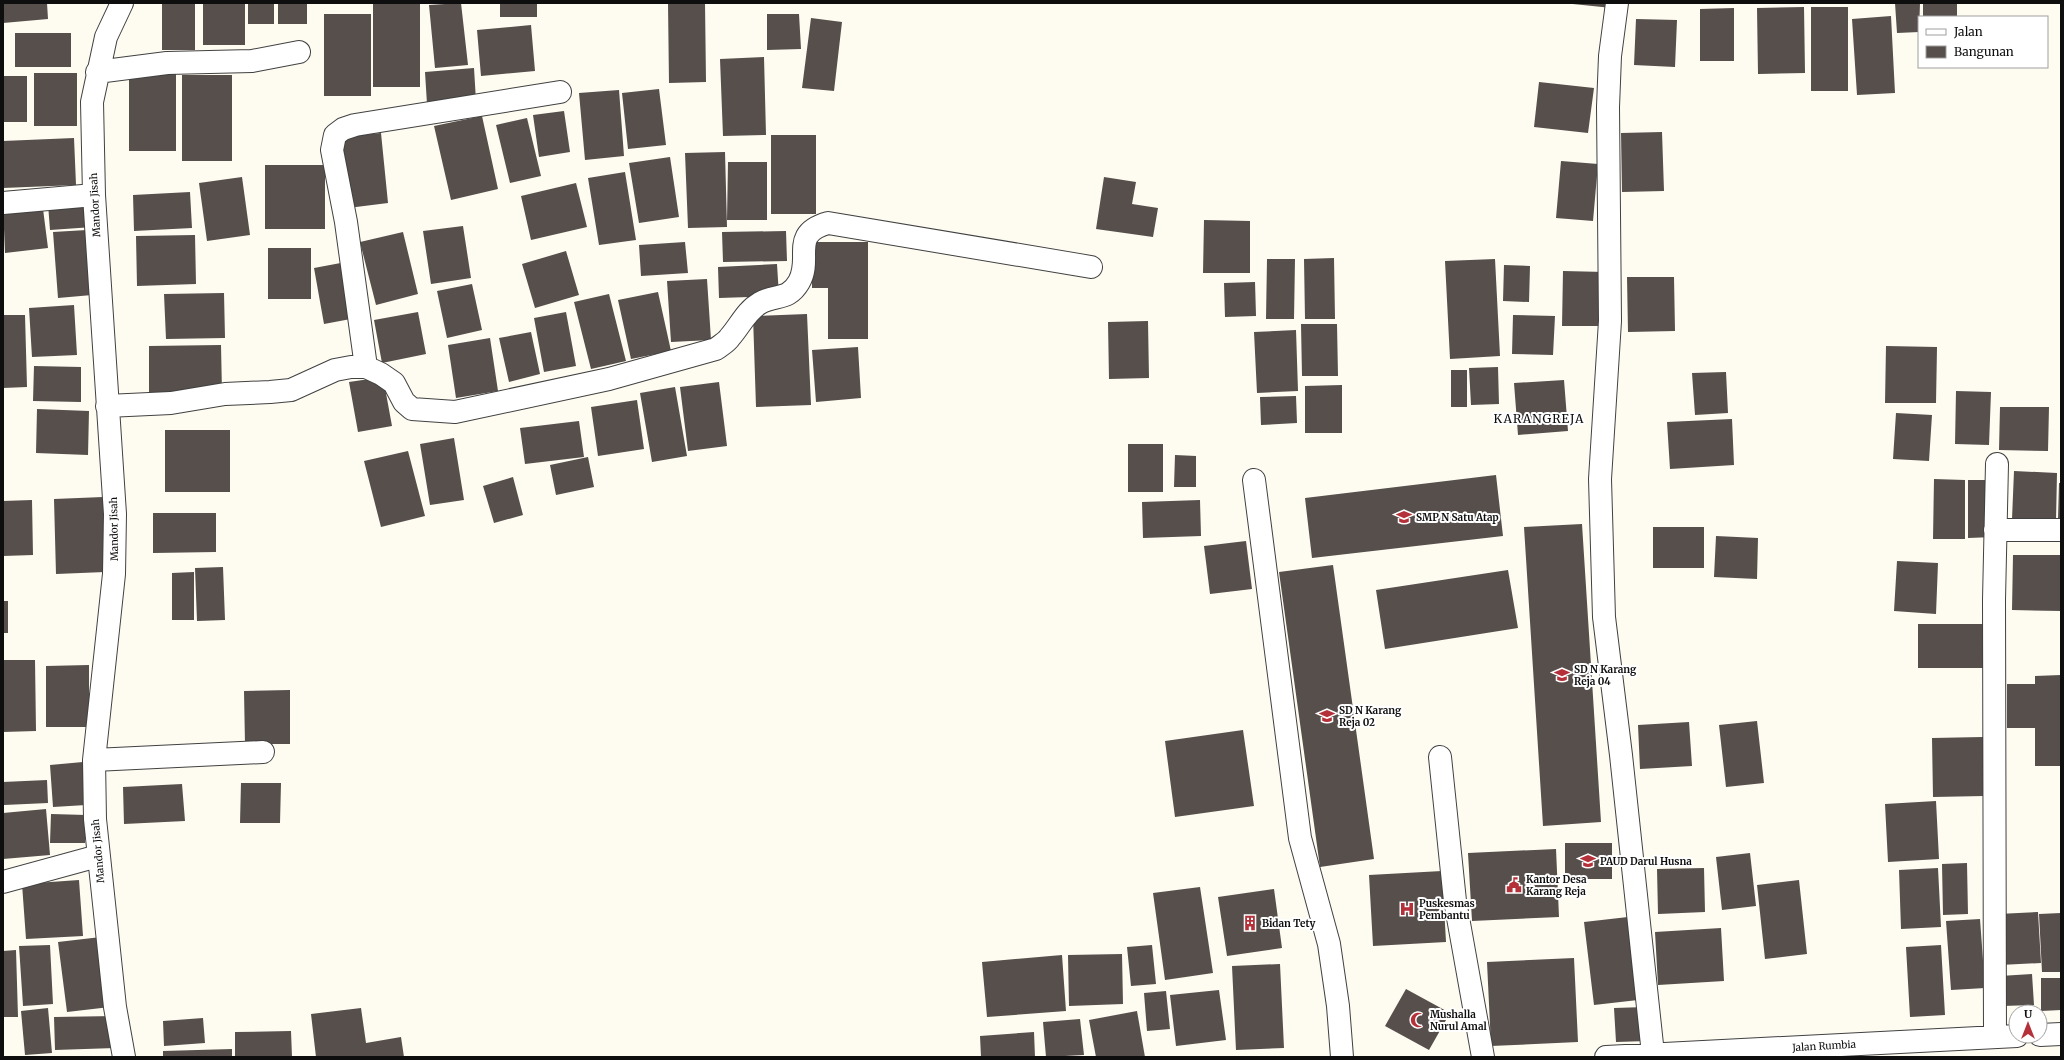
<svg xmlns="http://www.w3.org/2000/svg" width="2064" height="1060" viewBox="0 0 2064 1060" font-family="Merriweather,serif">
	<rect width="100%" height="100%" fill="#fefbf1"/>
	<path fill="#564f4c" d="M3 3H47L48 19 3 23Z
		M162 3H195V50H162Z
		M203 3H245V45H203Z
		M248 3H274V24H248Z
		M278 3H307V24H278Z
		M373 3H420V87H373Z
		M461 3 468 65 435 68 429 5Z
		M500 3H537V17H500Z
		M668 3H705L706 82 669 83Z
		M1563 3H1612V8Z
		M1895 3H1920L1919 32 1897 33Z
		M1923 3H1957V17H1923Z
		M1804 7 1805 73 1758 74 1757 8Z
		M1811 7H1848V91H1811Z
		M1734 8V61H1700V9Z
		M324 14H371V96H324Z
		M767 14H799L801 49 767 50Z
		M1891 16 1895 93 1857 95 1852 19Z
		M811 18 842 22 834 91 802 88Z
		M1636 19 1677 20 1675 67 1634 65Z
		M531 25 535 71 481 76 477 30Z
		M15 33H71V67H15Z
		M764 57 766 135 723 136 720 59Z
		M474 68 476 101 427 104 425 72Z
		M34 73H77V126H34Z
		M129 74H176V151H129Z
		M182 75H232V161H182Z
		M3 76H27V122H3Z
		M1539 82 1594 88 1588 133 1534 127Z
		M659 89 666 145 628 149 622 93Z
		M619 90 624 156 585 160 579 93Z
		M564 111 570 152 539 157 533 115Z
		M482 116 498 189 451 200 434 126Z
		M527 118 541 176 510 183 496 125Z
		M1662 132 1664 191 1622 192 1621 133Z
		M381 133 388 203 348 208 340 137Z
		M771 135H816V214H771Z
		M74 138 76 185 3 188V141Z
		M725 152 727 227 688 228 685 153Z
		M670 157 679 217 639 223 629 163Z
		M1561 161 1598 164 1593 221 1556 218Z
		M728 162H767V220H727Z
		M265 165H325V229H265Z
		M625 172 636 240 599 245 588 178Z
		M242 177 250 235 207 241 199 183Z
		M1104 177 1136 182 1132 204 1158 208 1153 237 1096 229Z
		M576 183 587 227 531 240 521 196Z
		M190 192 192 228 134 231 133 195Z
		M42 201 48 248 5 253 3 205Z
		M92 202 93 227 50 230 48 204Z
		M1204 220 1250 221V273H1203Z
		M463 226 471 278 431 284 423 231Z
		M87 230 92 295 58 298 53 232Z
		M786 231 787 261 723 262 722 232Z
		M403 232 418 294 376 305 360 242Z
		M195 235 196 284 137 286 136 236Z
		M685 242 688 273 641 276 639 245Z
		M812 242H868V339H828V288H812Z
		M268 248H311V299H268Z
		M566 251 579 295 535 308 522 264Z
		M1334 258 1335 319H1305L1304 259Z
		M1267 259H1295L1294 319H1266Z
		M1495 259 1500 356 1450 359 1445 261Z
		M346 262 356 318 324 324 314 268Z
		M777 264 779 296 719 298 718 267Z
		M1504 265 1530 266 1529 302 1503 301Z
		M1563 271 1605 272 1604 326H1562Z
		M1627 277H1674L1675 331 1628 332Z
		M707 279 711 340 671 342 667 281Z
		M1255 282 1256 316 1225 317 1224 283Z
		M472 284 482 330 447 338 437 291Z
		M658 292 671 351 631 359 618 300Z
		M224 293 225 338 166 339 164 294Z
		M609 294 626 361 591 369 574 302Z
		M74 305 77 355 32 357 29 308Z
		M418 312 426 354 382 363 374 320Z
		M566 312 576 366 544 372 534 318Z
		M807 314 811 405 756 407 753 316Z
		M3 315H25L27 387 3 388Z
		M1513 315 1555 316 1553 355 1512 354Z
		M1148 321 1149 378 1109 379 1108 322Z
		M1301 324H1337L1338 376H1302Z
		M1296 330 1298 391 1257 393 1254 332Z
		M531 332 540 374 509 382 499 338Z
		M490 338 498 391 456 398 448 345Z
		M221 345 222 393 149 394V346Z
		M1886 346 1937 347 1936 403H1885Z
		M858 347 861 398 816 402 812 350Z
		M34 366 81 367V402L33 401Z
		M1498 367 1499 404 1471 405 1469 368Z
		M1451 370H1467V407H1451Z
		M1726 372 1728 413 1695 415 1692 373Z
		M383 377 392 426 358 432 349 382Z
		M1564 380 1568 431 1518 435 1514 383Z
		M719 382 727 446 688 451 680 387Z
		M1342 385V433H1305V386Z
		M675 387 687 456 652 462 640 393Z
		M1956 391 1991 392 1989 445 1955 444Z
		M1296 396 1297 423 1261 425 1260 397Z
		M637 400 644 449 598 456 591 407Z
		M2000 407H2049L2048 451 1999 450Z
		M37 409 89 411 88 455 36 453Z
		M1896 413 1932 415 1929 461 1893 459Z
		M1732 419 1734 465 1670 469 1667 422Z
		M579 421 584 457 525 464 520 428Z
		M165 430H230V492H165Z
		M454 438 464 500 430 505 420 444Z
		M1128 444H1163V492H1128Z
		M408 451 425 516 381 527 364 461Z
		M1175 455 1196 456V487H1174Z
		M588 457 594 487 556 495 550 465Z
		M2014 471 2057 473 2056 521 2012 519Z
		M1496 475 1503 536 1312 558 1305 498Z
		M513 477 523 515 494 523 483 486Z
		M1934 479 1965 480V539H1933Z
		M1968 480H1994V537L1968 538Z
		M2059 483H2061V519H2058Z
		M103 497 105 572 56 574 54 499Z
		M32 500 33 555 3 556V501Z
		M1200 500 1201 536 1143 538 1142 502Z
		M153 513H216V552L153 553Z
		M1582 524 1601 822 1543 826 1524 527Z
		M1653 527H1704V568H1653Z
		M1716 536 1758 538 1757 579 1714 577Z
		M1246 541 1252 589 1210 594 1204 546Z
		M2013 555H2061V611L2012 610Z
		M1897 561 1938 563 1936 614 1894 611Z
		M1333 565 1374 859 1320 867 1279 572Z
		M223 567 225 620 197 621 195 568Z
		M1508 570 1518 628 1385 649 1376 590Z
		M194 572V620H172V573Z
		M3 601H8V633H3Z
		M1918 624H1984V668H1918Z
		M3 660H35L36 731 3 732Z
		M89 665V727H46V666Z
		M2061 675V766H2035V728H2007V684H2035V676Z
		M290 690V744H245L244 691Z
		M1757 721 1764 783 1726 787 1719 725Z
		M1689 722 1692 766 1640 769 1638 725Z
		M1243 730 1254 806 1175 817 1165 741Z
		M1983 737 1984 796 1933 797 1932 738Z
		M83 762 86 805 53 807 50 765Z
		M47 780 48 803 4 805 3 782Z
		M241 783H281L280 823H240Z
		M182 784 185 821 124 824 123 787Z
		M1936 801 1939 859 1888 862 1885 804Z
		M46 809 50 855 3 859V813Z
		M51 814 86 815 85 843H50Z
		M1565 843H1612V879H1565Z
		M1556 849 1559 917 1472 921 1468 853Z
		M1750 853 1756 906 1722 910 1716 857Z
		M1967 863 1968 914 1943 915 1942 864Z
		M1704 868 1705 912 1658 914 1657 869Z
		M1938 868 1941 927 1901 929 1899 870Z
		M1442 871 1446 942 1373 946 1369 875Z
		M79 880 83 936 26 939 22 884Z
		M1799 880 1807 954 1765 959 1757 885Z
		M1200 887 1213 973 1165 980 1153 893Z
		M1274 889 1282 948 1227 956 1218 897Z
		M2038 912 2041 963 2000 965 1998 914Z
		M2061 913V972H2042L2039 914Z
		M1628 917 1638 1000 1594 1005 1584 922Z
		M1980 919 1985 988 1951 990 1946 921Z
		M1721 928 1724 981 1658 985 1655 932Z
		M101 937 110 1007 67 1012 58 942Z
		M50 945 53 1004 23 1006 19 946Z
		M1152 945 1156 984 1131 986 1127 947Z
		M1941 945 1945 1015 1910 1017 1906 947Z
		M16 950 18 1017H3V951Z
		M1122 954 1123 1004 1069 1006 1068 955Z
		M1062 955 1066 1011 987 1017 982 962Z
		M1574 958 1578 1042 1491 1046 1487 962Z
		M1280 964 1284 1048 1236 1050 1232 966Z
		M2032 974 2034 1005 2002 1006 2000 976Z
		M2041 978H2061V1010L2041 1011Z
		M1406 989 1450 1013 1429 1050 1385 1026Z
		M1219 990 1226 1040 1176 1046 1170 995Z
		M1166 991 1170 1029 1147 1031 1144 993Z
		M1646 1007 1647 1041 1616 1042 1614 1008Z
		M48 1008 52 1053 25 1055 21 1011Z
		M361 1008 366 1043 401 1037 404 1057H316L311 1014Z
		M1137 1011 1145 1057H1096L1089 1020Z
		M115 1016V1048L55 1050 54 1017Z
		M203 1018 205 1043 164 1046 163 1021Z
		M1080 1019 1084 1055 1046 1057 1043 1022Z
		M291 1031 292 1057H235V1032Z
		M1034 1032 1035 1057H981L980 1036Z
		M232 1049V1057H163V1051Z"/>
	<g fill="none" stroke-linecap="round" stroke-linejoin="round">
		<g stroke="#414141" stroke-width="24">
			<path id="minor" d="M122 3 106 37 92 102 94 195 115 514 114 574 94 760 95 819 115 1007 124 1057
				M1617 3 1610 56 1608 107 1610 321 1600 479 1604 617 1621 755 1653 1054
				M97 72 167 63 252 61 299 52
				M3 203 94 195
				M366 367 346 222 332 150 335 135 343 129 355 125 560 92
				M107 406 171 403 225 394 270 392 291 390 335 370 351 367H366L381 374 394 383 404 402 412 409 455 412 609 379 716 349C721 345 727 342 730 337 740 326 746 311 760 303 776 294 788 301 799 282 813 258 789 234 828 223L1091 267
				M1254 480 1300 838 1329 944 1338 1006 1342 1057
				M1995 530H2061
				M1440 757 1455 901 1483 1057
				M94 760 263 752
				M3 882 98 856
				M2040 1035 2061 1034
				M1995 1037 1994 600 1997 464
				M1606 1057 2017 1036"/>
		</g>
		<use href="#minor" stroke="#fff" stroke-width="22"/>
	</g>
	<defs>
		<g id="school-bare" transform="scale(1.2)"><path d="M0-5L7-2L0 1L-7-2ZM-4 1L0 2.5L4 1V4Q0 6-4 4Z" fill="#b4313a" stroke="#fff" stroke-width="2.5" paint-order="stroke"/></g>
		<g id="civic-bare" transform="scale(1.2)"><path d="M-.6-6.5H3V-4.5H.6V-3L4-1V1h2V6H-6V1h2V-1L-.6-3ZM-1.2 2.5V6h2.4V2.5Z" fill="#b4313a" stroke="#fff" stroke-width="2.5" paint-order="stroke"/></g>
		<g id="hospital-bare" transform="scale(1.2)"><path d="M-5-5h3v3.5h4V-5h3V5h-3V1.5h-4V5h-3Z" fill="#b4313a" stroke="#fff" stroke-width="2.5" paint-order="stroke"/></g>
		<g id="building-bare" transform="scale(1.2)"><path d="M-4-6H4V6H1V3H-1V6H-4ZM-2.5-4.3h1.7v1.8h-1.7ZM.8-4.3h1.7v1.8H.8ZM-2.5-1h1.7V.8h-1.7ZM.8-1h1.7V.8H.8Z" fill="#b4313a" stroke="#fff" stroke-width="2.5" paint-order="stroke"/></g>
		<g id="mosque-bare" transform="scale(1.2)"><path d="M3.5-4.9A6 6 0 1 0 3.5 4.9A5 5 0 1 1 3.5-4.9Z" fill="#b4313a" stroke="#fff" stroke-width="2.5" paint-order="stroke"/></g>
	</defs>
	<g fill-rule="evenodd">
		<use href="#school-bare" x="1404" y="517"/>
		<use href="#school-bare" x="1562" y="675"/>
		<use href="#school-bare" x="1327" y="716"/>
		<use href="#school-bare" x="1588" y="861"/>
		<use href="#civic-bare" x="1514" y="885"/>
		<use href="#hospital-bare" x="1407" y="909"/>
		<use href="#building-bare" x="1250" y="923"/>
		<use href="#mosque-bare" x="1418" y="1020"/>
	</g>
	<g text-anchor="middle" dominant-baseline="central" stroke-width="4" stroke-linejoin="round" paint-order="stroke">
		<g font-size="10" fill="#0e0e0e" stroke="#fff">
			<text transform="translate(95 205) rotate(-93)">Mandor Jisah</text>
			<text transform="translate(114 529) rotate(-91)">Mandor Jisah</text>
			<text transform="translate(98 851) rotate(-95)">Mandor Jisah</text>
			<text transform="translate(1824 1046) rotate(-3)">Jalan Rumbia</text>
		</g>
		<g font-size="10" font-weight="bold" fill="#0e0e0e" stroke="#fff" text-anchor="start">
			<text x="1416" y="517">SMP N Satu Atap</text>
			<text x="1574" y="669">SD N Karang<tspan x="1574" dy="12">Reja 04</tspan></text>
			<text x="1339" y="710">SD N Karang<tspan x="1339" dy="12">Reja 02</tspan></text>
			<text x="1600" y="861">PAUD Darul Husna</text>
			<text x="1526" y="879">Kantor Desa<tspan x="1526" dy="12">Karang Reja</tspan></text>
			<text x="1419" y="903">Puskesmas<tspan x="1419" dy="12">Pembantu</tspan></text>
			<text x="1262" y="923">Bidan Tety</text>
			<text x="1430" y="1014">Mushalla<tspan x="1430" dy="12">Nurul Amal</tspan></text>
		</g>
		<g font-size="12" letter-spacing="1" fill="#0e0e0e" stroke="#fff">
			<text x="1539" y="418">KARANGREJA</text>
		</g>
	</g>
	<rect width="2064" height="1060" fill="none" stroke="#0e0e0e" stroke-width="8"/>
	<rect x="1918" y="16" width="130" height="52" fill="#ffffff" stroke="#9f9f9f"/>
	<rect x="1926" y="29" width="20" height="6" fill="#ffffff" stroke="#9f9f9f"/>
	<text x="1954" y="36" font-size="12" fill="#0e0e0e">Jalan</text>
	<rect x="1926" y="46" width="20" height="12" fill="#564f4c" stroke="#9f9f9f"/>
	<text x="1954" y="56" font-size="12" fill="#0e0e0e">Bangunan</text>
	<g transform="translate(2028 1024)"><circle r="19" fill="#ffffff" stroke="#9f9f9f"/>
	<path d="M0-3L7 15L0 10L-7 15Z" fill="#b4313a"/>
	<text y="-6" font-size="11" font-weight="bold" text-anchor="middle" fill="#0e0e0e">U</text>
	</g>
</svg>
